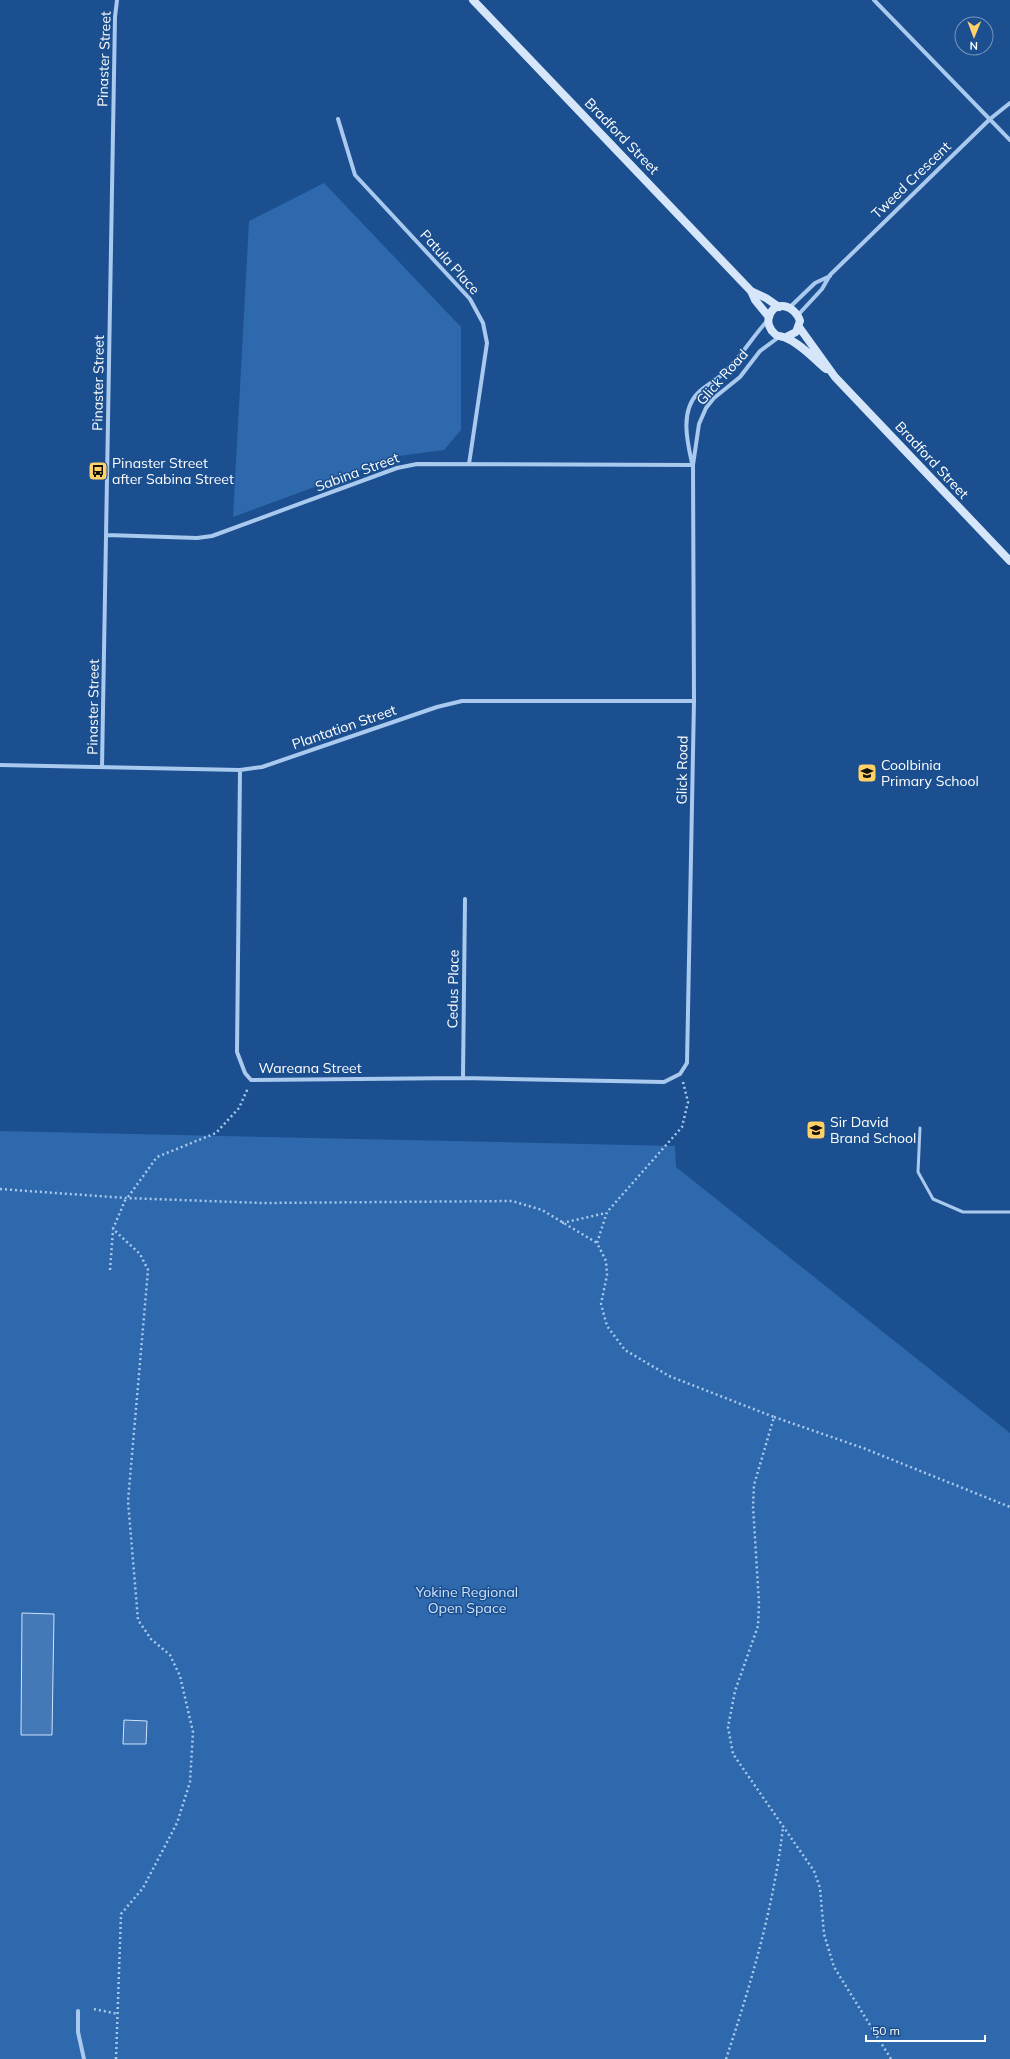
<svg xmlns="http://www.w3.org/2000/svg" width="1010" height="2059" viewBox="0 0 1010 2059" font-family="Mulish,sans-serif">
	<rect width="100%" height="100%" fill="#1b4f8f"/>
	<path fill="#2e69ad" d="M324 183 461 327V430L444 450 399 456 233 517 249 221Z
		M0 1131 675 1146 676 1167 1010 1433V2059H0Z"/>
	<path fill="#4478b7" stroke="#cfe3fa" d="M22 1613 54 1614 52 1735H21Z
		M124 1720 147 1721 146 1744H123Z"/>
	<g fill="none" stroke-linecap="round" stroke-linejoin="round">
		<path stroke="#a9c9ee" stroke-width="2.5" stroke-dasharray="2 3" stroke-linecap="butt" d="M683 1082 688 1102 682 1127 607 1212 597 1243 606 1261 607 1275 601 1304 607 1326 625 1350 669 1376 774 1417 754 1485 753 1506 759 1603 758 1626 735 1691 728 1727 733 1754 814 1871 820 1888 824 1934 834 1967 891 2059
			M0 1189 126 1198 262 1203 512 1201 542 1210 597 1243
			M128 1197 157 1157 216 1133 239 1108 248 1088
			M562 1223 606 1213
			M110 1270 113 1230
			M774 1417 863 1448 1010 1507
			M94 2009 118 2014
			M116 2059 121 1914 143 1888 177 1823 190 1782 193 1732 180 1676 170 1655 151 1639 138 1620 128 1501 148 1270 140 1254 113 1229 126 1198
			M726 2059C751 1984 774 1906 783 1827"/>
		<path stroke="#a9c9ee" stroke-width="3" d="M920 1128 918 1172 933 1199 963 1212H1010"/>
		<path stroke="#a9c9ee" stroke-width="4" d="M874 0 1010 140
			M338 119 355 175 470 299 483 323 487 343 469 464
			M790 307 815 283 830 276
			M798 315 822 289 830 275 990 119 1010 103
			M692 463C687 441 680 411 698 393 706 385 717 380 725 372 741 357 753 336 768 320
			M107 535 197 538 212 536 397 468 417 464 693 465
			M0 765 240 770 262 767 437 707 462 701H694
			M102 767 115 17 117 0
			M240 770 237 1052 245 1073 251 1080 463 1078 664 1082 680 1074 687 1063 694 701 693 465 699 424 706 408 714 398 740 377 760 351 779 337
			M463 1078 465 899
			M78 2011V2032L84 2059"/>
		<path stroke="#d6e6fa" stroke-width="8" d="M473 0 751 291 755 300 769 317
			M751 291 766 298 779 307
			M799 327 835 377 1010 561
			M786 337 796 332 800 321C795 305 774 299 769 317 767 323 770 330 775 334 778 337 783 336 786 338 801 344 814 359 826 369"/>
	</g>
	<defs>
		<g id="bus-square" transform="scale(1)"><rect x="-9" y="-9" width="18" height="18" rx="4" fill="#ffd166" stroke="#1b4f8f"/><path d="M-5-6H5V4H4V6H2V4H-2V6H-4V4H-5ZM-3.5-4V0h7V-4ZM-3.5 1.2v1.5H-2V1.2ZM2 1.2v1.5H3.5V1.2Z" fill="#111"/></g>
		<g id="school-square" transform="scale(1)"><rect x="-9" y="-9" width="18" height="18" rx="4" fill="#ffd166" stroke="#1b4f8f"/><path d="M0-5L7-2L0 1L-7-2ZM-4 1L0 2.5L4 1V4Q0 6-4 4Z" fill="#111"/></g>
	</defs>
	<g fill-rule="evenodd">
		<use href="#bus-square" x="98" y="471"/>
		<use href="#school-square" x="867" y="773"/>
		<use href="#school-square" x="816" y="1130"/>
	</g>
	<g text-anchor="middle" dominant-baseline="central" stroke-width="3" stroke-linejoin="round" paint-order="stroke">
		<g font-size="14" fill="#fff" stroke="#1b4f8f">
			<text transform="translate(104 59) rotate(-88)">Pinaster Street</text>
			<text transform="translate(622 136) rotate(46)">Bradford Street</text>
			<text transform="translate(911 180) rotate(-44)">Tweed Crescent</text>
			<text transform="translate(450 262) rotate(48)">Patula Place</text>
			<text transform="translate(722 377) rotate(-48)">Glick Road</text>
			<text transform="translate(98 383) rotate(-89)">Pinaster Street</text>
			<text transform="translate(932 460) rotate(47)">Bradford Street</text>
			<text transform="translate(357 472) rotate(-20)">Sabina Street</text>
			<text transform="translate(93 707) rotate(-89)">Pinaster Street</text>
			<text transform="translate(344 727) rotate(-19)">Plantation Street</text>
			<text transform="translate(682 770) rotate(-89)">Glick Road</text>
			<text transform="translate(453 989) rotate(-89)">Cedus Place</text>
			<text x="310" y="1068">Wareana Street</text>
		</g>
		<g font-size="14" fill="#fff" stroke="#1b4f8f" text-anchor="start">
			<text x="112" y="463">Pinaster Street<tspan x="112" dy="16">after Sabina Street</tspan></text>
			<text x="881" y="765">Coolbinia<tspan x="881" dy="16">Primary School</tspan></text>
			<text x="830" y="1122">Sir David<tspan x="830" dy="16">Brand School</tspan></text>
		</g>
		<g font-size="14" fill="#cfe3fa" stroke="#1b4f8f">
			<text x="467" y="1592">Yokine Regional<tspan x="467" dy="16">Open Space</tspan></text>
		</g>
	</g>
	<g transform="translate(974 36) rotate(181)"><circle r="19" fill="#1b4f8f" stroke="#7695bc"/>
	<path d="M0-3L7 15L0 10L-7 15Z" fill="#ffd166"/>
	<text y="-6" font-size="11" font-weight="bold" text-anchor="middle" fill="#ffffff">N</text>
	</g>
	<path d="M866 2035v6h119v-6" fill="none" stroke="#ffffff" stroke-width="2"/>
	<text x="872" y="2035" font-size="12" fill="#ffffff" stroke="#1b4f8f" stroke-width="3" paint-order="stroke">50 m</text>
</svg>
